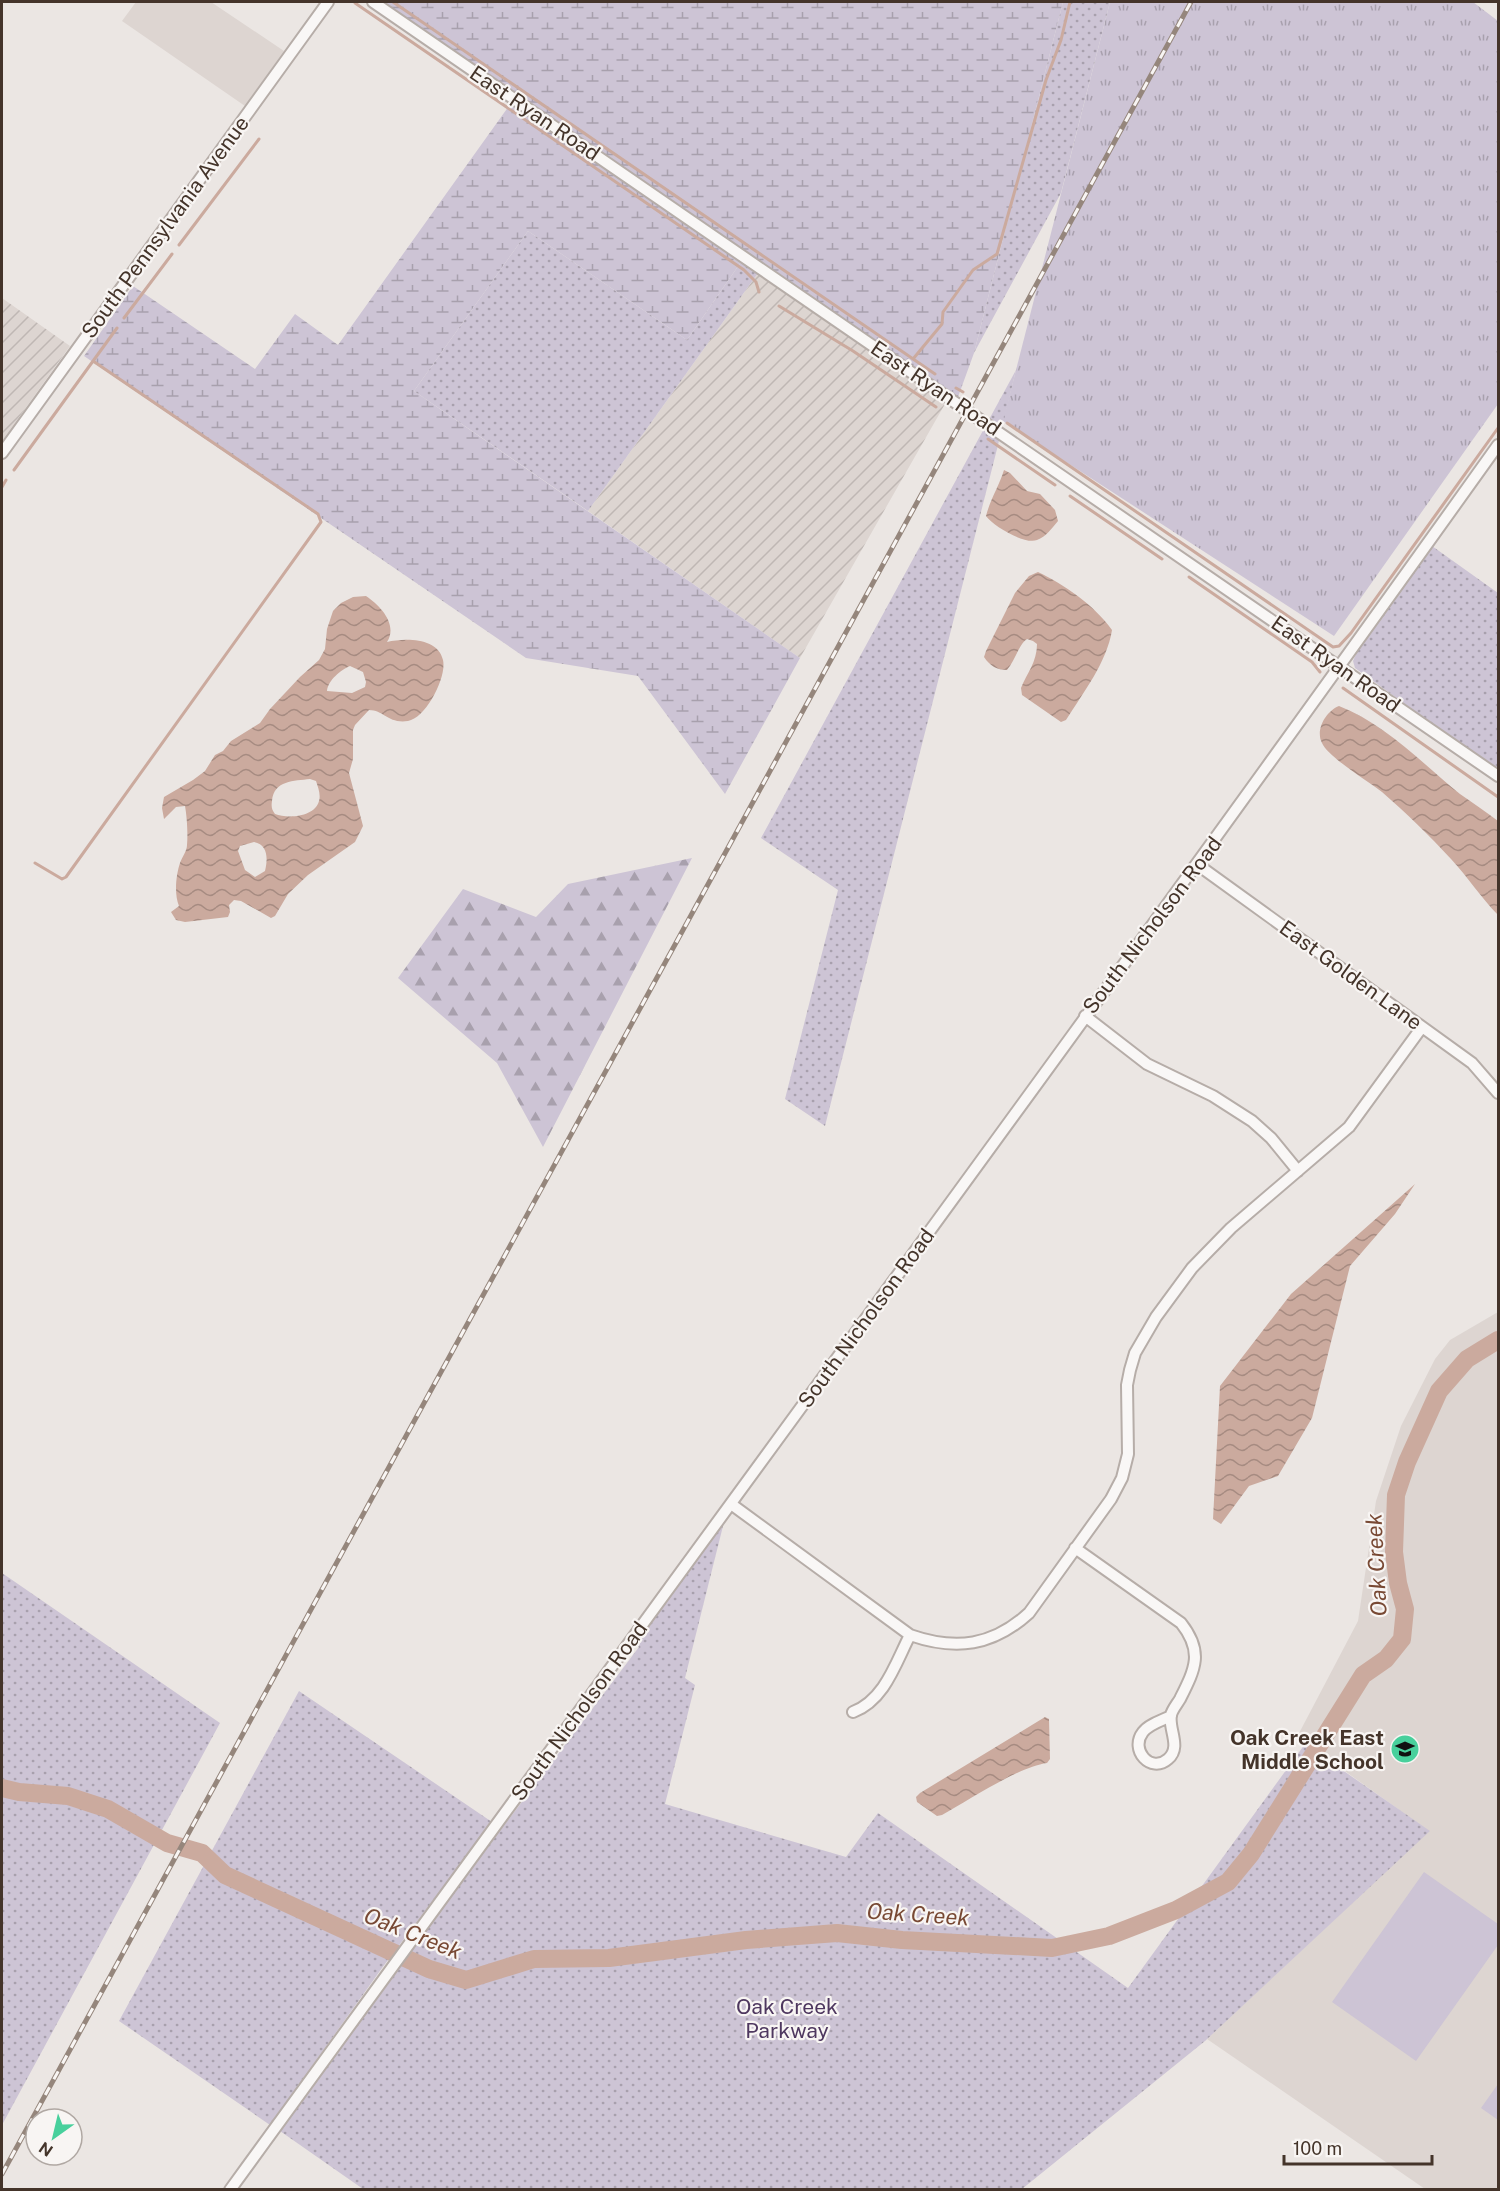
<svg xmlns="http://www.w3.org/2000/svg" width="1500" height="2191" viewBox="0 0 1500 2191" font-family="'Public Sans',sans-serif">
	<defs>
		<pattern id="industrial-furrows" width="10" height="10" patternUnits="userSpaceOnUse" patternTransform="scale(1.5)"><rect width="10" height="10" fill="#ddd5d1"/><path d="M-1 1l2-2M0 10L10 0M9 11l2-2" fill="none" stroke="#bfb7b4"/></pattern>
		<pattern id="grass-tufts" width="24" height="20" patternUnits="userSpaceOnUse" patternTransform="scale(1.5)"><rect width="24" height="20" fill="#cdc4d5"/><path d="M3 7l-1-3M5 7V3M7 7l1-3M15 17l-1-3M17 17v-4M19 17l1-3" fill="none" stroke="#a8a0ad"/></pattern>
		<pattern id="forest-firs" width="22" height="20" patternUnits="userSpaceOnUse" patternTransform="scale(1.5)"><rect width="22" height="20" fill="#cdc4d5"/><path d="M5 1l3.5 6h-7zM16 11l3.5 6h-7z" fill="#a8a0ad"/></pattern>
		<pattern id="wetland-marsh" width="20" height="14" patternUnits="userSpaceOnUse" patternTransform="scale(1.5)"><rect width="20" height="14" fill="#cdc4d5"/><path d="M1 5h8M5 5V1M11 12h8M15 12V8" fill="none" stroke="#a8a0ad"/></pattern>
		<pattern id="park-dots" width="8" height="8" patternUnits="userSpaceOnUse" patternTransform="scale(1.5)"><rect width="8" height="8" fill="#cdc4d5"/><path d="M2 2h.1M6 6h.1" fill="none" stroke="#a8a0ad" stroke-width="1.8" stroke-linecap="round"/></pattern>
		<pattern id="water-waves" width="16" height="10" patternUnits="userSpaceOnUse" patternTransform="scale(1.5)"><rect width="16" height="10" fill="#cbaa9e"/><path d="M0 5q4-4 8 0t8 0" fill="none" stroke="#a68b81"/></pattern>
	</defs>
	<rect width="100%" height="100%" fill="#ebe6e3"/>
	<path fill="#ddd5d1" d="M136 2H211L284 51 245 106 122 21Z
		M1498 1312V2189H1425L1207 2039 1429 1831 1297 1737 1358 1621 1376 1501 1401 1426 1435 1359 1450 1340Z"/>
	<path fill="url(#industrial-furrows)" d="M758 273 945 404 800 658 588 511Z
		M2 298 70 346 2 441Z"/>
	<path fill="url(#grass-tufts)" d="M1110 2H1473L1498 21V404L1334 636 1003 421Z"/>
	<path fill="url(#forest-firs)" d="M692 858 543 1147 497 1063 398 978 463 889 536 917 568 884Z"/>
	<path fill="url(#wetland-marsh)" d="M382 2H1063L974 353 958 397Z
		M511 103 741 262 687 340 528 231 414 391 800 658 725 794 638 676 526 658 84 356 133 286 255 369 295 314 338 345Z"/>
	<path fill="url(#park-dots)" d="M1063 2H1110L1061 193 974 353Z
		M528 231 687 340 741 262 758 273 588 511 414 391Z
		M1016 370 997 449 825 1126 785 1099 838 890 761 838Z
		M1432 546 1498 593V771L1355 668 1353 661 1358 650Z
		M719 1518 724 1522 685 1678 695 1685 665 1804 846 1857 878 1813 1128 1988 1305 1744 1430 1831 1205 2041 1022 2189H363L280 2131 453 1893 639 1647 630 1640Z
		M2 1573 220 1723 2 2125Z
		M299 1691 492 1822 382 1968 270 2125 119 2021Z"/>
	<path fill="#cdc4d5" d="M1424 1872 1498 1924V1945L1416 2061 1332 2002Z
		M1498 2084V2120L1481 2108Z"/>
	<path fill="url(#water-waves)" fill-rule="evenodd" d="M1004 470 1010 473 1027 491 1040 494 1055 510 1058 521C1052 528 1046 537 1037 540 1025 545 993 526 986 516 990 500 999 486 1004 470Z
		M1038 572C1065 585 1094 605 1112 630 1107 662 1083 693 1066 720L1061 722 1022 695 1021 688C1027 673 1037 662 1037 644L1033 641 1027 639C1019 644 1015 661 1007 670 997 670 990 666 984 657L986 651 1015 593 1029 576Z
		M366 596C381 606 398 625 387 642 404 638 438 637 443 660 447 677 426 718 408 721 388 724 384 710 369 710L355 725 353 730V759L349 773 363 826 355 842 308 875 288 894 275 916 271 918 241 901 234 900 229 905 230 912 228 917 185 922 176 920 171 912 179 906C174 894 176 875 180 863 182 857 187 851 187 845 188 834 187 817 185 806L176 807 164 819 162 808 164 797 193 780 205 771 215 755 223 751 231 741 260 723 270 709 300 677 319 660 325 649 327 629 333 611 341 603 353 597ZM350 666 363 672 366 682 365 687 352 693 327 691C328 680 341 670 350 666ZM310 779 316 781C318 787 321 795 319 801 315 817 288 819 275 814 272 810 271 807 272 801 274 780 294 781 310 779ZM254 842C268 845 268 858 265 871L255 877 245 870 238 851 240 846Z
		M1339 706C1384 723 1423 764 1460 794 1473 803 1486 812 1498 821V915C1481 898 1468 877 1451 859 1430 836 1406 813 1382 792 1368 781 1328 757 1322 743 1315 730 1326 711 1339 706Z
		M1415 1184 1395 1214 1350 1266 1312 1418 1278 1476 1249 1486 1221 1524 1213 1519 1220 1386 1291 1294Z
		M1045 1717 1049 1719 1050 1759 1047 1763C1018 1767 969 1800 942 1815L937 1816 917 1802 916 1797 920 1793Z"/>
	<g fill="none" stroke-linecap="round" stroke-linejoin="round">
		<path stroke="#cbaa9e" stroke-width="3" d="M393 2 935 374
			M355 3 744 270 756 282 759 292
			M179 245 259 139
			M779 306 853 351 936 407
			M124 318 172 254
			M913 359 942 324 943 312 973 270 997 254 1046 80 1061 40 1070 2
			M956 388 963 392
			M1007 423 1333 647 1339 646 1351 633 1498 428
			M988 439 1055 485
			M14 470 117 328
			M2 487 6 480
			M1070 496 1162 559
			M1189 577 1312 662 1320 672
			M1343 688 1498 797
			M35 863 62 879 66 877 321 522 318 514 93 361"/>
		<path stroke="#cbaa9e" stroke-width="18" d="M2 1788 19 1792 68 1796 108 1809 167 1843 202 1853 225 1875 429 1969 466 1980 534 1959 609 1958 746 1940 837 1933 902 1940 1052 1948 1109 1936 1176 1910 1228 1882 1251 1854 1363 1675 1386 1659 1402 1639 1405 1609 1398 1583 1394 1552 1396 1495 1407 1462 1439 1391 1467 1359 1498 1340"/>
		<g stroke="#b6ada8" stroke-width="14">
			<path id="minor" d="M373 2 1498 776
				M2 453 328 2
				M1198 865 1472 1063 1498 1093
				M1085 1016 1147 1064 1213 1096 1252 1121 1271 1138 1298 1171
				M731 1504 910 1635C956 1651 993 1646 1029 1613L1111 1499 1122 1478 1128 1454 1127 1385 1130 1370 1135 1353 1156 1317 1192 1268 1231 1228 1349 1127 1422 1027
				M1075 1548 1181 1623C1204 1652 1195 1669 1180 1699 1177 1704 1172 1710 1171 1715 1168 1729 1182 1747 1168 1759 1151 1774 1129 1750 1143 1732 1149 1724 1163 1720 1171 1716
				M853 1712C885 1700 896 1662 910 1635
				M230 2190C653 1608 1080 1030 1498 445"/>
		</g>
		<use href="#minor" stroke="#f9f7f6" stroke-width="10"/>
		<g stroke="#95867c" stroke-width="5">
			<path id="rail" d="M2 2174 1191 2"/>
		</g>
		<use href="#rail" stroke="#f8f5f3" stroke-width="3" stroke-dasharray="9" stroke-linecap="butt"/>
	</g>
	<defs>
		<g id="school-disc" transform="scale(1.5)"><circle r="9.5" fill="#48d09c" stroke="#f8f5f3"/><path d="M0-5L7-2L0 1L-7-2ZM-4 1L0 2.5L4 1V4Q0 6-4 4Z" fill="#111"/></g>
	</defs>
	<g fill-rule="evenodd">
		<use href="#school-disc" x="1405" y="1749"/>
	</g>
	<g text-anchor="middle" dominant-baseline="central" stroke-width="4.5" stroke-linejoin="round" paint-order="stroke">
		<g font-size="21" fill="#44342a" stroke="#f8f5f3">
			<text transform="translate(535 113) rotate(34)">East Ryan Road</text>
			<text transform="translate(165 227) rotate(-54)">South Pennsylvania Avenue</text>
			<text transform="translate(936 388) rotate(34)">East Ryan Road</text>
			<text transform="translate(1336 664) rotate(35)">East Ryan Road</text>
			<text transform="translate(1152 925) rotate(-53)">South Nicholson Road</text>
			<text transform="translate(1351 975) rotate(36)">East Golden Lane</text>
			<text transform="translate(866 1318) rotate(-54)">South Nicholson Road</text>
			<text transform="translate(579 1711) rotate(-54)">South Nicholson Road</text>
		</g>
		<g font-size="21" font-weight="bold" fill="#44342a" stroke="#f8f5f3" text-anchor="end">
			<text x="1384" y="1737">Oak Creek East<tspan x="1384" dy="24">Middle School</tspan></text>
		</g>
		<g font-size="21" fill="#4e375f" stroke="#f8f5f3">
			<text x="787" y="2006">Oak Creek<tspan x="787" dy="24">Parkway</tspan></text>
		</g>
		<g font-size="22" font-style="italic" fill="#784934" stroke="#f8f5f3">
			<text transform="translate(1376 1565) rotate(-93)">Oak Creek</text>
			<text transform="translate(918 1914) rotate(4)">Oak Creek</text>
			<text transform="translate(413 1933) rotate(22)">Oak Creek</text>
		</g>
	</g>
	<rect width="1500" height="2191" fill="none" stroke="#44342a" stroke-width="6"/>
	<g transform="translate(54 2137) rotate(214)"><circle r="28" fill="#f8f5f3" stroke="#b0a8a3" stroke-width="1.5"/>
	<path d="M0-4.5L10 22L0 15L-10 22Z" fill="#48d09c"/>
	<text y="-9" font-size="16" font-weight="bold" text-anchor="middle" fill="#44342a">N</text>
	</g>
	<path d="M1284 2155v9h148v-9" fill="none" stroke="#44342a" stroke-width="3"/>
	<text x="1293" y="2155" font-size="18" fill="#44342a" stroke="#f8f5f3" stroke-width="4.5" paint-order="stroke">100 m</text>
</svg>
